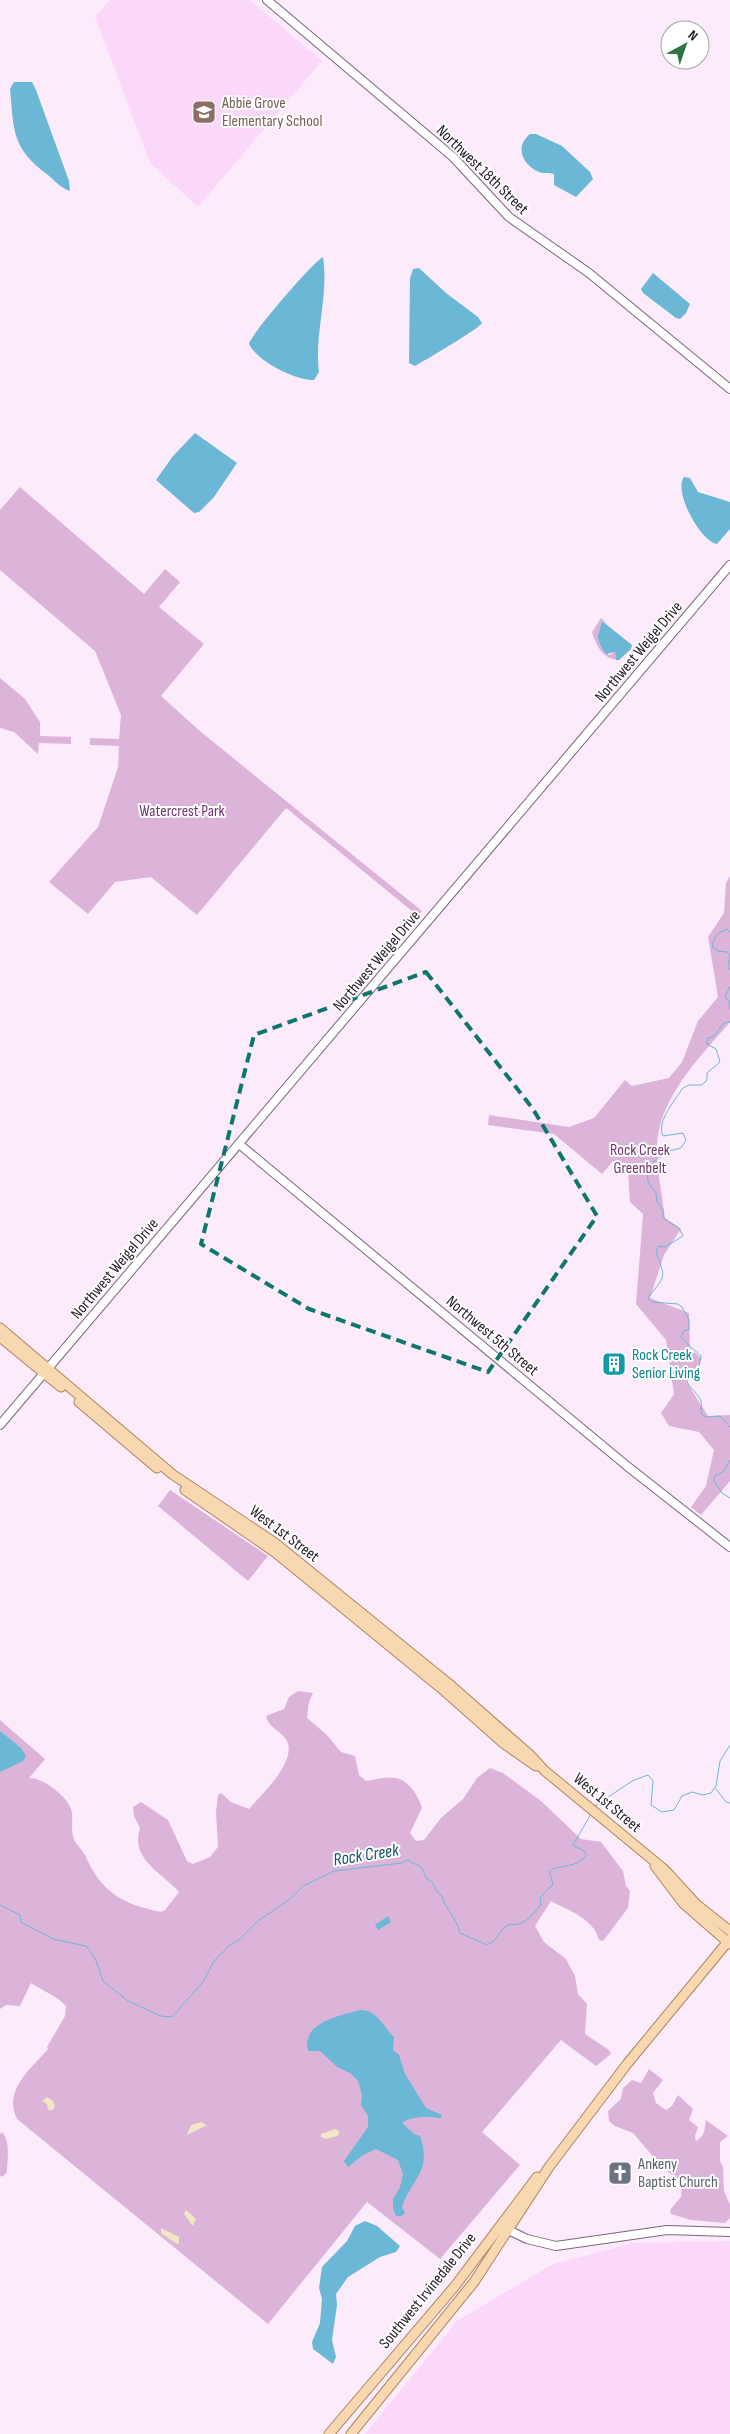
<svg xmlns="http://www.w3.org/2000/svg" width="730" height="2434" viewBox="0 0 730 2434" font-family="'Sofia Sans Condensed',sans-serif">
	<rect width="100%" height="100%" fill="#fcebfb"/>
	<path fill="#fbd8f9" d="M110 0H250L322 61 198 207 150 163 95 17Z
		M730 2241V2434H365L457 2321 553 2264 634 2243Z"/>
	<path fill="#dcb4da" d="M20 487 144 594 165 569 180 582 159 607 204 644 161 696 201 732 422 911 418 916 286 808 197 915 151 877 115 882 88 914 49 882 98 827 118 767 119 746 90 745V738L119 739 121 715 95 651 0 570V510Z
		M601 618 607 624 602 621C598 635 594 643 609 655L615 652 616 659 619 660C603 660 596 645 592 632Z
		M0 678 25 699 40 722V736L71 737V744L39 743 38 754 14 732 0 728Z
		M730 876V1022C702 1055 669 1087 659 1130 653 1155 662 1192 665 1218L681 1229 664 1255 650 1298 689 1313 690 1348 702 1359 686 1381 708 1416 730 1415V1481L701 1515 691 1507 706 1486 714 1450 699 1432 669 1426 661 1413 674 1394 666 1340 636 1304 643 1214 630 1202 628 1173 613 1161 602 1174 554 1134 488 1125 489 1115 569 1127 594 1118 625 1080 632 1086 669 1078 682 1062 698 1021 718 997 708 937 724 913 726 883Z
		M170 1490 268 1556 248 1581 158 1506Z
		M298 1691 313 1693 309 1702 307 1718 327 1735 341 1752 355 1756 359 1775 366 1781C386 1778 399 1772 413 1790 417 1796 420 1801 422 1808L410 1833 416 1841 424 1840 441 1818 463 1799 477 1778 490 1768 503 1773 541 1801 581 1839 601 1842 623 1871 626 1886 630 1891 628 1908 603 1941 599 1940C594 1919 568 1910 551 1901L535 1926 544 1942 566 1959 575 1976 578 1994 587 2004 585 2034 609 2050 611 2054 596 2066 561 2040 482 2132 520 2165 440 2259 367 2202 268 2324 17 2119C3 2090 30 2070 48 2049L47 2047 65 2016 66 2006C57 1996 43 1991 31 1983L20 2006 6 2005 0 2009V1720L45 1759 29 1778C42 1777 67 1796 71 1809 74 1818 70 1829 74 1839 76 1845 82 1849 85 1855 101 1892 122 1904 161 1912L165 1910 179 1892C161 1872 130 1859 140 1828L134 1816 133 1807 141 1802 168 1820 187 1861 193 1864 210 1857 218 1847 216 1812 218 1795 221 1793 231 1802 249 1809C261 1795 301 1758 285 1738 278 1729 269 1728 266 1716L284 1709 289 1697Z
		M649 2069 663 2080 653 2093 656 2103 666 2110 672 2106 678 2095 693 2109 689 2120 698 2127 695 2136 696 2141C706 2135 704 2130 706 2120L728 2136 720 2142V2161L723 2167 724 2191 730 2205V2218L725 2223 691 2220 671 2214 670 2210 681 2197 682 2183 662 2167 633 2133 615 2126 609 2121 608 2111 621 2099 623 2088 632 2080 641 2083Z
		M2 2132C11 2141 7 2160 7 2172L2 2177 0 2175V2134Z"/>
	<path fill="#f1e7c2" d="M47 2097 53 2101 55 2107 53 2110H48L47 2104 42 2101Z
		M201 2122 207 2125 187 2135 191 2125Z
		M335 2129 339 2131 338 2136 326 2139 321 2137V2134Z
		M186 2210 196 2219 193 2226 184 2214Z
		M161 2228 179 2237V2243L177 2244 161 2233Z"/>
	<path fill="#6ab7d6" d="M14 82H32L36 90 69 181 70 191C61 188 55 181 48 175 11 148 14 130 10 89Z
		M530 134H536L562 146 590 172 593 179 576 197 554 185V174C549 172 544 174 539 172 523 165 514 147 530 134Z
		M323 257C329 295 314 335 319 372L314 380C295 380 258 362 249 344 251 334 314 261 323 257Z
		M419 268 446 293 478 317 482 323C480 328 424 361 415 366L409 363 410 278 413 269Z
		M653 273 690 304 686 313 680 319 676 318 643 293 641 289Z
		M195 433 237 463 214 497 199 512 194 513 156 480 173 456Z
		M684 477 690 478 698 492 730 502V529L717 544C700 541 673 491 684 477Z
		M602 621 632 645 631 649 619 660H616L615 652 606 654C594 637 598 637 602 621Z
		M0 1731 21 1748 26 1756 23 1761 0 1772Z
		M388 1916 391 1922 378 1930 375 1925Z
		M360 2010C378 2010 383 2027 394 2037L393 2050 399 2055 405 2074 426 2108 442 2115 441 2118C428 2117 413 2115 402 2123L414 2134 420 2136C432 2172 413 2176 402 2207L405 2213 401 2216H396L393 2208V2199L400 2187 403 2174 398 2160 376 2149 363 2155 348 2167 344 2161 368 2127V2116L361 2105 362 2095 358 2081 350 2073 337 2067 320 2051H308C301 2022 340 2016 360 2010Z
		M365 2221 377 2226 400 2246 396 2252 380 2257 348 2277 336 2294 337 2305 332 2340 336 2357 333 2364 313 2349 312 2342 320 2323 322 2299 319 2288 322 2267 347 2241 355 2226Z"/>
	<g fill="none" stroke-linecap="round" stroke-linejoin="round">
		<path stroke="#6ab7d6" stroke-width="1" d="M730 932 727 929C717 933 714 937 712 947L718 951 727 952 730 955 728 966 730 970
			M730 986 725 998 729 1000 730 1010
			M730 1022 724 1023 714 1036 707 1039V1044L716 1049 720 1062 707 1073V1080L702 1085H689L683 1088C676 1099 656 1121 663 1136L683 1133 686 1140 681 1148 665 1152 647 1168 648 1182 656 1193 657 1202 663 1210V1218L679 1228 683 1236 665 1247 659 1246 656 1252C666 1280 666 1274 648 1298L652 1302 678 1304 682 1307 689 1320V1329L684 1331 681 1337C684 1342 695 1350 701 1356L699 1366C674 1383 695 1386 701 1401 702 1404 701 1409 701 1413L705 1417 720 1416 730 1427
			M730 1460 724 1471 714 1477V1481L722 1493 730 1498
			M716 1789 726 1802 730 1803
			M595 1806 632 1781 648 1775 653 1781 651 1805 662 1812 674 1810 682 1796 692 1792 703 1795 711 1793 716 1786 720 1761 730 1745
			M0 1905 20 1915 21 1922 53 1939 86 1946 95 1958 103 1981 128 2001 161 2016 172 2017 203 1982 214 1961 230 1945 240 1939 258 1921 290 1899 303 1886 334 1871 402 1863 407 1860 421 1867 427 1879 432 1882 438 1893 442 1896C445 1909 457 1918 460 1933L487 1945C501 1938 496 1934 506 1926 511 1923 516 1926 521 1923 529 1920 536 1911 541 1904L540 1898 553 1884 549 1871C561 1864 579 1868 586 1855L584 1851 573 1845 591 1814"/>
		<g stroke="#7d647c" stroke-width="10">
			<path id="minor" d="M267 0 453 157 509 217 589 273 730 389
				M239 1144 627 1466 730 1547
				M0 1425 730 565
				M504 2228 527 2239 556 2246 667 2230 730 2232"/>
		</g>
		<g stroke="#ab855d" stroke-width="11">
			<path id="major" d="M0 1328 172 1474 275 1543 448 1683 530 1755 545 1771 665 1870 696 1904 730 1931
				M0 1337 61 1387
				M79 1402 157 1468
				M185 1490 276 1553 442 1689 503 1743 536 1766
				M655 1866 683 1903 730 1944
				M329 2434 455 2286 537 2177
				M351 2434 474 2282 549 2167 627 2064 730 1939"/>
		</g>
		<use href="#minor" stroke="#fff" stroke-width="8"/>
		<use href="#major" stroke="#f8d8b0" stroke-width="9"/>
	</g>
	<path fill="none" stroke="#0f766e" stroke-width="4" stroke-dasharray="10 6" stroke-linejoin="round" d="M426 972 533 1109 597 1216 488 1372 309 1309 201 1244 254 1035Z"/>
	<defs>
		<g id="school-square" transform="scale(1.25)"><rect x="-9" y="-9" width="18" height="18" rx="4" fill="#8d6e63" stroke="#fff"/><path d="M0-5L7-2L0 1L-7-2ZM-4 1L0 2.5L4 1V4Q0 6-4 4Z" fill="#fff"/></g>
		<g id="building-square" transform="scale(1.25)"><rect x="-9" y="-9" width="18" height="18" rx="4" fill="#0f9aa8" stroke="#fff"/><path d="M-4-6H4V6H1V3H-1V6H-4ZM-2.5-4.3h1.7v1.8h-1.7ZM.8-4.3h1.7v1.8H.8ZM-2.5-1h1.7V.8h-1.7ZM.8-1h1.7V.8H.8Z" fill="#fff"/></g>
		<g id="church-square" transform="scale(1.25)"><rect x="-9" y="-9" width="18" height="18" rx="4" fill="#6b7280" stroke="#fff"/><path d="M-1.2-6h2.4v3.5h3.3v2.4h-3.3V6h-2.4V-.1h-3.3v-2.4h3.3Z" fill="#fff"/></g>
	</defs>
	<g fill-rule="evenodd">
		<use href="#school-square" x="204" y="112"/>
		<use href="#building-square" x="614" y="1364"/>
		<use href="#church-square" x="620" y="2173"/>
	</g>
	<g text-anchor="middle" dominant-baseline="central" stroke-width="4" stroke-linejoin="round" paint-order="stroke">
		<g font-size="16" fill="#785e54" stroke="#fff" text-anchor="start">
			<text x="222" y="103">Abbie Grove<tspan x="222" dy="18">Elementary School</tspan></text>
		</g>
		<g font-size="16" fill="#241a24" stroke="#fff">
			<text transform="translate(482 170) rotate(44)">Northwest 18th Street</text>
			<text transform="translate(639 652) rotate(-50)">Northwest Weigel Drive</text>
			<text transform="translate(377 961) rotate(-50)">Northwest Weigel Drive</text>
			<text transform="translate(115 1269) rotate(-50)">Northwest Weigel Drive</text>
			<text transform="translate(492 1336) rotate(40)">Northwest 5th Street</text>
			<text transform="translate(284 1534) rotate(37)">West 1st Street</text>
			<text transform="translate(607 1803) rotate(40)">West 1st Street</text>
			<text transform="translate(428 2291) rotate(-51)">Southwest Irvinedale Drive</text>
		</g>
		<g font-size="16" fill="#723572" stroke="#fff">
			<text x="182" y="811">Watercrest Park</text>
			<text x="640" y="1150">Rock Creek<tspan x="640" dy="18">Greenbelt</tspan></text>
		</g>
		<g font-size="16" fill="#0d838f" stroke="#fff" text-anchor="start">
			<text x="632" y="1355">Rock Creek<tspan x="632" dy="18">Senior Living</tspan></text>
		</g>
		<g font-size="16" fill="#5b616d" stroke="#fff" text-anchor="start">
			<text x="638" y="2164">Ankeny<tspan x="638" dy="18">Baptist Church</tspan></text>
		</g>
		<g font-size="18" font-style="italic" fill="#16546b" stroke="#fff">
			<text transform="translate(366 1855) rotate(-9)">Rock Creek</text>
		</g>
	</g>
	<g transform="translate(685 45) rotate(40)"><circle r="24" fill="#ffffff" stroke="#a7a3a7"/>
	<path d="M0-4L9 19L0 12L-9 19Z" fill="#2c7543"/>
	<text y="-8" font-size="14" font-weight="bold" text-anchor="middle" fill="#241a24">N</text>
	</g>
</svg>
